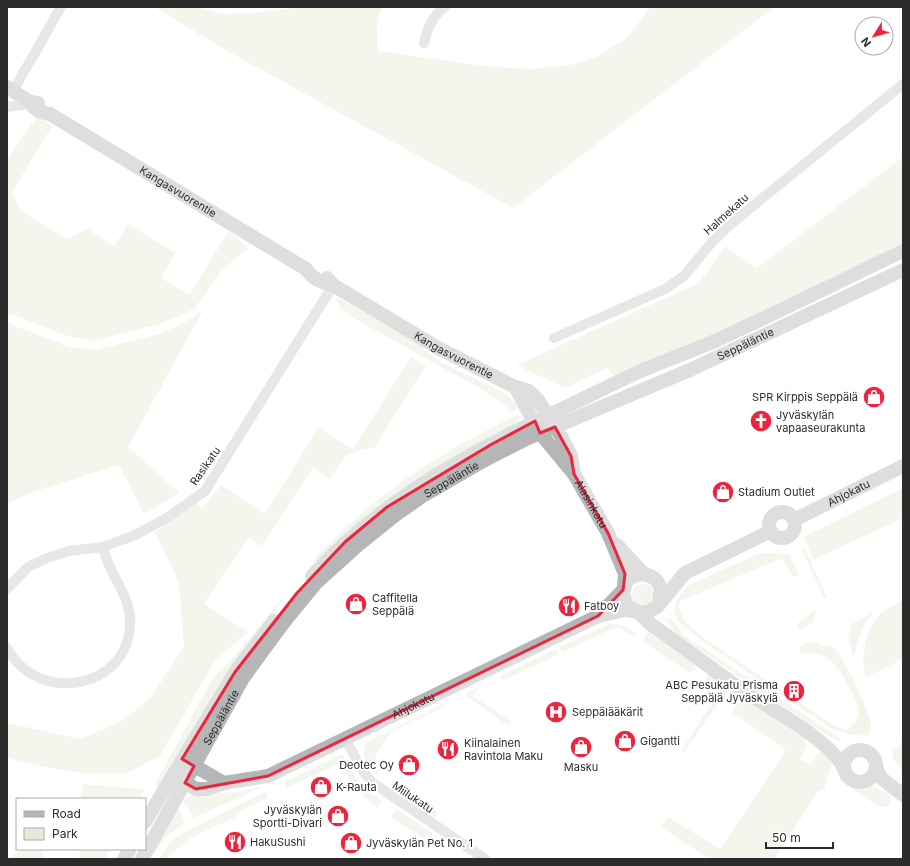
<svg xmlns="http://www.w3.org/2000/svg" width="910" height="866" viewBox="0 0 910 866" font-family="Inter,sans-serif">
	<rect width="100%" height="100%" fill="#fff"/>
	<path fill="#e3ebd8" d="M155 7H198L221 14 251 13 301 7H382L377 21 378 51 485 66 529 69 571 65 596 57 628 37 650 7H774L513 208 229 52Z
		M37 117 52 126 12 192 20 210 67 239 87 229 114 246 128 224 175 253 161 278 189 295 229 231 248 248 223 269 194 309 162 323 94 341 67 336 11 314 7 315V160Z
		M903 157V243L742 322 615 376 607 368 565 388 517 365 699 283 725 247 757 268Z
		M339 298 420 344C440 372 502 381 519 408L512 411 485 391 353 318 340 307 336 299Z
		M203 310 128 447 179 493 144 514 119 465 30 493 7 504V323L70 347 96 350 159 334 186 322Z
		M411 357 426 366 374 448C344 451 346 455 330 479L313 467 262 546 249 537 204 604 248 632 214 662 160 756 127 773H86L55 769 7 758V723L81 739 126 719 152 696 184 647 179 583 155 532 196 502 202 509 221 485 265 514 318 428 353 449Z
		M519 415V422L319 561H314C316 553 329 544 336 537 380 495 419 467 473 438 488 430 503 421 519 415Z
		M903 488V518L813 560 804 537Z
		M804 547 827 597V598L824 597 801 549Z
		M760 553 790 554 799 575 793 577 782 558 680 601 678 607 686 623 704 638 833 725 845 730C854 727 860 717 858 708 854 695 840 666 829 659 821 654 812 653 802 653L799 649C807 637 817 644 827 646 830 647 832 646 835 649 844 658 868 708 870 721 871 727 870 731 867 736L847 734 831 728 702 641 678 621 674 611C677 599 681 591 691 584Z
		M632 595a11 11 0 1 1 22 0a11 11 0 1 1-22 0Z
		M282 598 283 599 158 788 157 787 155 784 213 678 243 647Z
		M903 600V659L866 677C860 661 865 634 875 620 882 610 893 605 903 600Z
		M815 610C817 619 810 627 802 629L797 628 798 623Z
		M874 612C862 624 857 641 854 658L848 638 852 624Z
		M671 619 684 635 692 641 840 738V742L817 729 676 634 666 620Z
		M609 624C620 624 631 626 637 635L636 637 619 628H613L563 652 560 647Z
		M649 630 693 662 696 669 690 673 642 641Z
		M556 649 558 654 505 680 498 677Z
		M709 675C714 677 717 679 721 682 730 690 728 696 721 705L718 703 684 753 681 751 719 693 703 682Z
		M479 687 472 696 512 722 509 726 466 696 467 693Z
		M743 701H749L805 739 807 747 800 759 810 765 820 751 829 758 832 764 824 789 818 792 776 856 777 859H709L661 827 668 817 720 849 786 750 732 712 737 705Z
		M444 704 445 706 391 732 375 757 378 774H375L363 754 365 743Z
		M903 741V773L893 759 892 752Z
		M342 754C352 774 363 788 382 801L378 808C361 795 349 781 339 763L287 788 284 782Z
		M839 770 852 783 872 786 889 794 892 801 888 806 879 807 840 780Z
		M395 783 438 813 435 817 392 788Z
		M83 784 140 789 144 790 139 799H80Z
		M259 787 260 788 193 818 187 805 182 801 194 795 236 792Z
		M266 791 268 797 239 812 233 818 192 837 165 859H158L169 844 179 835Z
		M178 807 185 823 167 836 149 859Z
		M396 809 433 833 428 841 390 817Z
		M23 849H43L42 859H7Z
		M80 849H111L105 859H79Z"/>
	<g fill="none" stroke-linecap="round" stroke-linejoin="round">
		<path stroke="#c9c9c9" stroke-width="10" d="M424 43C427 29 433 15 445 7
			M13 91 61 7
			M7 107 23 105 27 100
			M554 338 665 289 684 276 712 242 732 223 903 84
			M7 589 28 567 47 558 69 551 103 547 135 535 167 518 205 491 327 295 335 286
			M7 648C37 705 129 690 130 623 131 594 108 574 103 547
			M345 739 364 773 373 783 485 859"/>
		<g stroke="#b6b6b6" stroke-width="14">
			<path d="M7 87 30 102 38 103"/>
			<path id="s1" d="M30 102C34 109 41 113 50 114L306 269C312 279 322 283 333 285"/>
			<path id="s2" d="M327 278 333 285 438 348 515 387 529 391 538 400 561 436 571 456 574 474"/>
			<path id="s3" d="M515 387 540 433 574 474 608 533 625 574 624 587"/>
			<circle cx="782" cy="525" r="13"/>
			<path id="s4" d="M794 520 903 466"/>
			<path d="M617 545 644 574"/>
			<path d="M312 576C383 498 477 448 572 404 595 393 619 381 643 370 667 360 691 351 715 341 778 312 840 281 903 251"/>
			<path d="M659 603 661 589C656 573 638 569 626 582L623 594 627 606 639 613 648 612 657 607 685 573 771 531"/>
			<path d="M639 613 652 625C681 645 709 667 738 687 768 708 828 738 844 768"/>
			<path d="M598 616 623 590"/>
			<circle cx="860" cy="766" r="16"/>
			<path d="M186 761 224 783"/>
			<path d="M876 767 881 778 903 795"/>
			<path id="s5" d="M178 778 196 789H207L224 783 268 776 598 616 624 610 633 611"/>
			<path d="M145 822 235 672 274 621"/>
			<path d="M124 859 130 849"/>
			<path id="s6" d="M142 859 243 678 284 622 316 583 358 545 394 516 421 497 483 461 528 438 690 370 903 270"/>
		</g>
	</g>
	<path d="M0 0H910V866H0ZM535 421 540 433 555 427 571 456 574 474 608 533 625 574 623 590 598 616 268 776 196 789 185 783 194 766 182 759 235 672 297 593 345 542 387 507 492 444Z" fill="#fff" fill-opacity=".55" fill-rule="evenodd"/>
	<path fill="none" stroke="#ec253f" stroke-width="3" stroke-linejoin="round" d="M535 421 540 433 555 427 571 456 574 474 608 533 625 574 623 590 598 616 268 776 196 789 185 783 194 766 182 759 235 672 297 593 345 542 387 507 492 444Z"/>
	<defs>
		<g id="shop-disc" transform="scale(1.15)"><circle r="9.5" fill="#ec253f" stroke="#fff"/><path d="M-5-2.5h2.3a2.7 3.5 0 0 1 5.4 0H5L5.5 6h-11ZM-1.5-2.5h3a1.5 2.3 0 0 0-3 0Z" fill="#fff"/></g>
		<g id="church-disc" transform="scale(1.15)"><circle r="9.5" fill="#ec253f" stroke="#fff"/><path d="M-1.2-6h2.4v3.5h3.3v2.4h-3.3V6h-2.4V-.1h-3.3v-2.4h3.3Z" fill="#fff"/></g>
		<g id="restaurant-disc" transform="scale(1.15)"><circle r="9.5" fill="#ec253f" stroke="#fff"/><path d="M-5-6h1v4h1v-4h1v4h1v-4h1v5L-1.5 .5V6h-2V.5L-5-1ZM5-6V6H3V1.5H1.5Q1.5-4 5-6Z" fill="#fff"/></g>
		<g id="building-disc" transform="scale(1.15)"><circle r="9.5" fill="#ec253f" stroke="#fff"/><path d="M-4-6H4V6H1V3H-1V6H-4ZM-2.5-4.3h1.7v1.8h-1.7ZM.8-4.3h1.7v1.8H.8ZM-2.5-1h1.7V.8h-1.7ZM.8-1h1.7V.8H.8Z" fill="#fff"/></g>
		<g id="hospital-disc" transform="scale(1.15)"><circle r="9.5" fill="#ec253f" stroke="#fff"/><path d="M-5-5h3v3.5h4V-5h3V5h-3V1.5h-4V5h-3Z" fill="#fff"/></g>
	</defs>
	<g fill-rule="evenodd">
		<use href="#shop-disc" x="874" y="397"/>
		<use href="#church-disc" x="761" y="421"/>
		<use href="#shop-disc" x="723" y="492"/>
		<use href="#shop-disc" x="356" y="604"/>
		<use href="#restaurant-disc" x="569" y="606"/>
		<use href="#building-disc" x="794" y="691"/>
		<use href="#hospital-disc" x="556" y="712"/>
		<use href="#shop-disc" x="625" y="741"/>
		<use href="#shop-disc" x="581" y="747"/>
		<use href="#restaurant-disc" x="448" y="749"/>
		<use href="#shop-disc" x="409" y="765"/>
		<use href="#shop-disc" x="321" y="787"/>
		<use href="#shop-disc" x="338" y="816"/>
		<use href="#restaurant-disc" x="235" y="842"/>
		<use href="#shop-disc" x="351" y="843"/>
	</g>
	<g text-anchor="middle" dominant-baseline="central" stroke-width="4" stroke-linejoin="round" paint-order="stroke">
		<g font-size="11" fill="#2c2c2c" stroke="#fff">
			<text stroke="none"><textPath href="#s1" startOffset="174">Kangasvuorentie</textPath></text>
			<text transform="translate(726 214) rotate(-42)">Halmekatu</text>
			<text stroke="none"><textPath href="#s6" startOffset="822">Seppäläntie</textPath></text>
			<text stroke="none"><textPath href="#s2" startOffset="149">Kangasvuorentie</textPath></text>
			<text transform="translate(205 466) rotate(-55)">Rasikatu</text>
			<text stroke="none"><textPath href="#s6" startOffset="498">Seppäläntie</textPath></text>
			<text stroke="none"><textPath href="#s4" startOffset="61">Ahjokatu</textPath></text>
			<text stroke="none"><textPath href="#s3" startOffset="140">Alasinkatu</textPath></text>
			<text stroke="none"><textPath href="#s5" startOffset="256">Ahjokatu</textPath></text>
			<text stroke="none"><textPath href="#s6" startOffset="162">Seppäläntie</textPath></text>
			<text transform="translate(413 797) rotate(34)">Miilukatu</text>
		</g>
		<g font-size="11" fill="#2c2c2c" stroke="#fff" text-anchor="start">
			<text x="858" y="397" text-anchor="end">SPR Kirppis Seppälä</text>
			<text x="776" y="415">Jyväskylän<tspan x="776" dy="13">vapaaseurakunta</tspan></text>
			<text x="738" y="492">Stadium Outlet</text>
			<text x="372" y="598">Caffitella<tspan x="372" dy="13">Seppälä</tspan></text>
			<text x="584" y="606">Fatboy</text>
			<text x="778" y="685" text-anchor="end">ABC Pesukatu Prisma<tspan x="778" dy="13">Seppälä Jyväskylä</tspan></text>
			<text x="572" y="712">Seppälääkärit</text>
			<text x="640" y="741">Gigantti</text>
			<text x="464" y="743">Kiinalainen<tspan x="464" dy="13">Ravintola Maku</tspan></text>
			<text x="394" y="765" text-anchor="end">Deotec Oy</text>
			<text x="581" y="767" text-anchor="middle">Masku</text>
			<text x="336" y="787">K-Rauta</text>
			<text x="322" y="810" text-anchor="end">Jyväskylän<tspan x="322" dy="13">Sportti-Divari</tspan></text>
			<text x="250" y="842">HakuSushi</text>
			<text x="366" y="843">Jyväskylän Pet No. 1</text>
		</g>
	</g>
	<rect width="910" height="866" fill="none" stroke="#2c2c2c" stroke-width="16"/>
	<rect x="16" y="798" width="130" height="52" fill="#ffffff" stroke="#ababab"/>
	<rect x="24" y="811" width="20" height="6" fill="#b6b6b6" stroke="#ababab"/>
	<text x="52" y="818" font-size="12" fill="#2c2c2c">Road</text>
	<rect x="24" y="828" width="20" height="12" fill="#e3ebd8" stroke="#ababab"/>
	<text x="52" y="838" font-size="12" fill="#2c2c2c">Park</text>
	<g transform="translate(874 36) rotate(233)"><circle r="19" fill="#ffffff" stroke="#ababab"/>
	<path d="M0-3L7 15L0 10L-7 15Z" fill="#ec253f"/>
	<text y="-6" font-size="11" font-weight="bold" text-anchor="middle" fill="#2c2c2c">N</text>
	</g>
	<path d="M766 842v6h67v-6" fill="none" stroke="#2c2c2c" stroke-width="2"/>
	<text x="772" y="842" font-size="12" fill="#2c2c2c" stroke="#ffffff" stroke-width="3" paint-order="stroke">50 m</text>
</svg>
